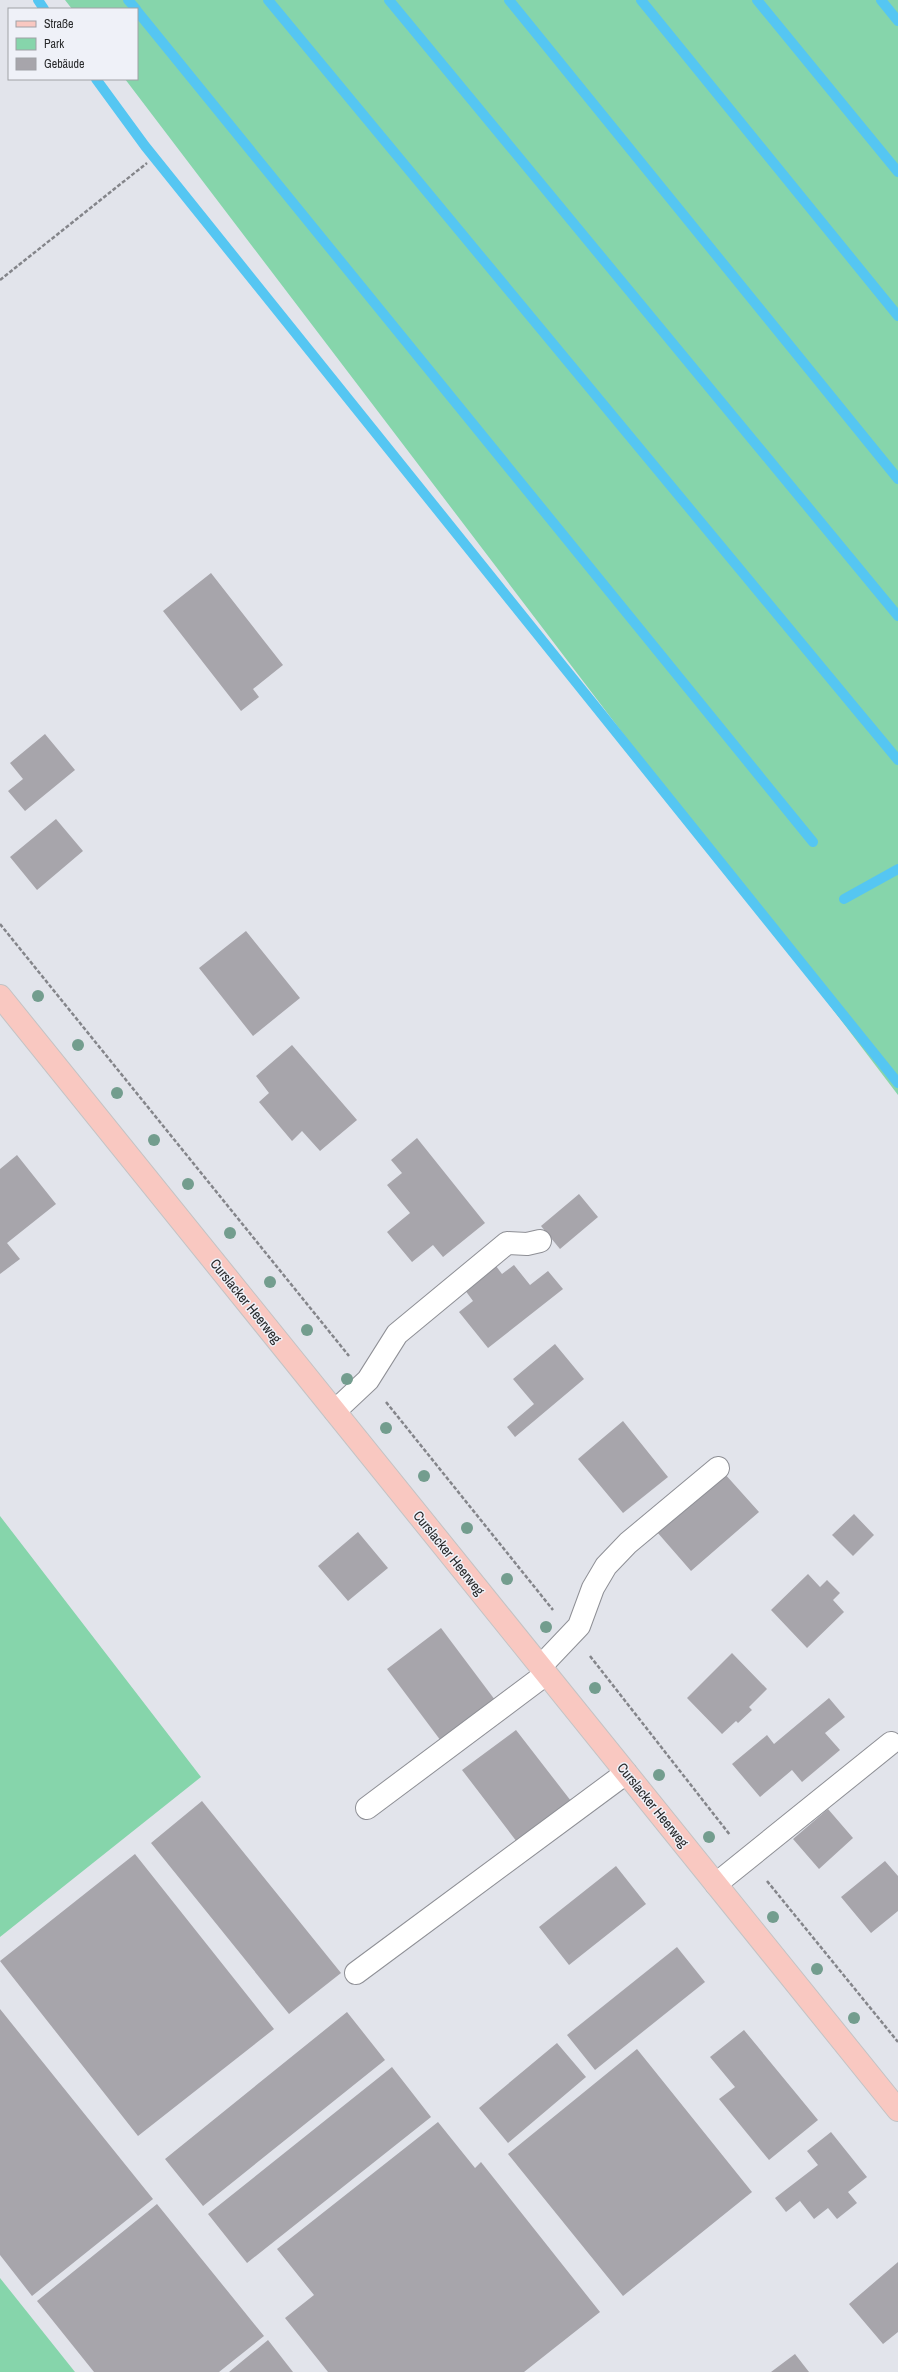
<svg xmlns="http://www.w3.org/2000/svg" width="898" height="2372" viewBox="0 0 898 2372" font-family="'Archivo Narrow',sans-serif">
	<rect width="100%" height="100%" fill="#e2e4eb"/>
	<path fill="#86d5ab" d="M65 0H898V1095L125 79H137V9H72Z
		M0 1516 201 1777 0 1937Z
		M0 2278 75 2372H0Z"/>
	<g fill="none" stroke-linecap="round" stroke-linejoin="round">
		<path stroke="#55c6f2" stroke-width="10" d="M38 0 44 9
			M128 0 136 9
			M268 0 898 760
			M389 0 898 616
			M509 0 898 479
			M641 0 898 316
			M757 0 898 172
			M881 0 898 21
			M137 11 813 842
			M96 79 145 146 898 1083
			M844 899 898 869"/>
	</g>
	<path fill="#a7a5ab" d="M211 573 283 665 253 689 259 697 241 711 163 611Z
		M45 734 75 770 25 811 8 791 23 779 10 763Z
		M56 819 83 851 37 890 10 857Z
		M246 931 300 998 253 1036 199 968Z
		M292 1045 357 1120 320 1151 302 1131 292 1141 259 1102 269 1093 256 1076Z
		M417 1138 485 1223 443 1257 433 1245 412 1262 387 1232 410 1213 387 1185 402 1173 391 1160Z
		M17 1155 56 1204 7 1243 20 1259 0 1274V1169Z
		M579 1194 598 1217 560 1249 541 1226Z
		M493 1262 502 1274 514 1265 530 1285 548 1271 563 1289 488 1348 459 1312 473 1301 462 1286Z
		M555 1344 584 1379 515 1437 507 1427 534 1404 513 1379Z
		M623 1421 668 1477 623 1513 578 1459Z
		M724 1473 759 1512 691 1571 657 1532Z
		M854 1514 874 1535 853 1556 832 1535Z
		M358 1532 388 1568 348 1601 318 1566Z
		M808 1574 820 1587 827 1580 840 1593 833 1600 844 1612 807 1648 771 1610Z
		M441 1628 495 1700 441 1741 387 1669Z
		M732 1653 767 1689 749 1707 752 1710 738 1723 736 1721 722 1734 687 1698Z
		M829 1698 845 1717 825 1733 840 1750 802 1782 792 1770 760 1797 732 1764 767 1735 774 1744Z
		M516 1730 571 1801 517 1842 462 1770Z
		M202 1801 341 1973 289 2014 151 1843Z
		M828 1809 853 1838 819 1869 793 1839Z
		M135 1854 274 2029 138 2136 0 1961Z
		M885 1861 898 1876V1911L871 1933 841 1897Z
		M616 1866 646 1904 569 1965 539 1927Z
		M677 1947 705 1982 595 2070 567 2035Z
		M0 2009 153 2199 32 2296 0 2255Z
		M347 2012 385 2060 203 2206 165 2159Z
		M744 2030 818 2120 769 2160 719 2099 735 2087 710 2057Z
		M557 2043 586 2077 508 2143 479 2108Z
		M637 2049 752 2192 623 2296 508 2154Z
		M392 2067 431 2117 247 2263 208 2214Z
		M438 2122 475 2168 481 2162 600 2312 524 2372H328L285 2318 314 2295 277 2249Z
		M831 2132 867 2177 848 2192 857 2203 837 2219 828 2208 814 2219 800 2201 786 2212 775 2198 818 2165 807 2151Z
		M157 2204 264 2336 219 2372H94L37 2301Z
		M898 2262V2332L883 2344 849 2304Z
		M268 2340 293 2372H229Z
		M795 2354 809 2372H771Z"/>
	<g fill="none" stroke-linecap="round" stroke-linejoin="round">
		<g stroke="#8e8f95" stroke-width="24">
			<path id="minor" d="M335 1411 368 1380 397 1334 507 1243 527 1244 540 1241
				M541 1666 579 1626 593 1588 606 1566 628 1543 718 1468
				M367 1808 546 1674
				M716 1884 891 1743
				M356 1973 626 1773"/>
		</g>
		<g stroke="#c3c3c4" stroke-width="24">
			<path id="major" d="M0 996 898 2110"/>
		</g>
		<path stroke="#84858a" stroke-width="2.5" stroke-dasharray="4 2" stroke-linecap="butt" d="M0 280 147 163
			M0 924 349 1356
			M386 1402 553 1610
			M590 1656 730 1835
			M767 1881 898 2042"/>
		<use href="#minor" stroke="#fff" stroke-width="22"/>
		<use href="#major" stroke="#f9c8c1" stroke-width="22"/>
	</g>
	<g fill="#739d8e">
		<circle cx="38" cy="996" r="6"/>
		<circle cx="78" cy="1045" r="6"/>
		<circle cx="117" cy="1093" r="6"/>
		<circle cx="154" cy="1140" r="6"/>
		<circle cx="188" cy="1184" r="6"/>
		<circle cx="230" cy="1233" r="6"/>
		<circle cx="270" cy="1282" r="6"/>
		<circle cx="307" cy="1330" r="6"/>
		<circle cx="347" cy="1379" r="6"/>
		<circle cx="386" cy="1428" r="6"/>
		<circle cx="424" cy="1476" r="6"/>
		<circle cx="467" cy="1528" r="6"/>
		<circle cx="507" cy="1579" r="6"/>
		<circle cx="546" cy="1627" r="6"/>
		<circle cx="595" cy="1688" r="6"/>
		<circle cx="659" cy="1775" r="6"/>
		<circle cx="709" cy="1837" r="6"/>
		<circle cx="773" cy="1917" r="6"/>
		<circle cx="817" cy="1969" r="6"/>
		<circle cx="854" cy="2018" r="6"/>
	</g>
	<g text-anchor="middle" dominant-baseline="central" stroke-width="3" stroke-linejoin="round" paint-order="stroke">
		<g font-size="14" fill="#292a2c" stroke="#eff1f8">
			<text transform="translate(246 1301) rotate(51)">Curslacker Heerweg</text>
			<text transform="translate(449 1553) rotate(51)">Curslacker Heerweg</text>
			<text transform="translate(653 1805) rotate(51)">Curslacker Heerweg</text>
		</g>
	</g>
	<rect x="8" y="8" width="130" height="72" fill="#eff1f8" stroke="#a0a1a6"/>
	<rect x="16" y="21" width="20" height="6" fill="#f9c8c1" stroke="#a0a1a6"/>
	<text x="44" y="28" font-size="12" fill="#292a2c">Straße</text>
	<rect x="16" y="38" width="20" height="12" fill="#86d5ab" stroke="#a0a1a6"/>
	<text x="44" y="48" font-size="12" fill="#292a2c">Park</text>
	<rect x="16" y="58" width="20" height="12" fill="#a7a5ab" stroke="#a0a1a6"/>
	<text x="44" y="68" font-size="12" fill="#292a2c">Gebäude</text>
</svg>
